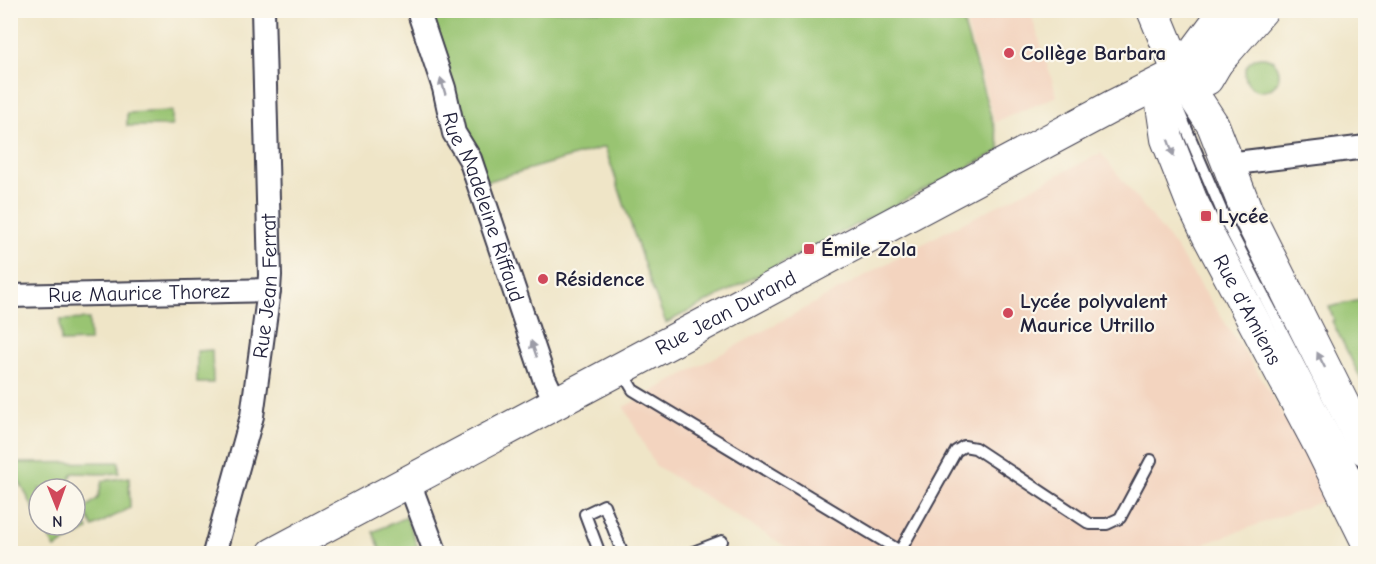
<svg xmlns="http://www.w3.org/2000/svg" width="1376" height="564" viewBox="0 0 1376 564" font-family="'Comic Neue',sans-serif">
	<rect width="100%" height="100%" fill="#fbf7ec"/>
	<filter id="ink" filterUnits="userSpaceOnUse"><feTurbulence type="fractalNoise" baseFrequency=".0167" numOctaves="2"/><feDisplacementMap in="SourceGraphic" scale="12" xChannelSelector="R" yChannelSelector="G"/><feConvolveMatrix kernelMatrix="1 2 1 2 8 2 1 2 1" color-interpolation-filters="sRGB"/></filter>
	<filter id="wash" filterUnits="userSpaceOnUse"><feTurbulence type="fractalNoise" baseFrequency=".008" numOctaves="4" result="noise"/><feDisplacementMap in="SourceGraphic" scale="24" xChannelSelector="R" yChannelSelector="G"/><feGaussianBlur stdDeviation="1.35" result="paint"/><feColorMatrix in="noise" values="0 0 0 0 0 0 0 0 0 0 0 0 0 0 0 0 0 1.4 0 .05"/><feComposite in="paint" operator="in"/></filter>
	<g filter="url(#wash)">
		<rect width="100%" height="100%" fill="#efe5c7"/>
		<path fill="#f3d4bf" d="M963 11H1030L1057 96 995 122Z
			M1101 153 1174 245 1264 382 1331 498 1179 553H796L655 465 624 407 941 234Z"/>
		<path fill="#99c472" stroke="#5e7356" stroke-width="1.5" d="M420 11H960L1001 150 666 323 651 285 605 147 485 182Z
			M1245 74a17 17 0 1 1 34 0a17 17 0 1 1-34 0Z
			M172 111V126H127V113Z
			M1365 299V326L1359 336 1365 362V387L1332 321 1334 320 1329 307Z
			M89 319 90 341 61 342 60 320Z
			M212 350 213 383H197V351Z
			M119 462V473C104 475 88 473 73 473L64 489H39V512L36 513 16 475V463Z
			M129 477 130 508 93 527 84 509 98 498 102 481Z
			M75 510 81 514 88 530 55 548 42 525H75Z
			M406 517 420 553H382L373 532Z"/>
	</g>
	<g filter="url(#ink)">
		<g fill="none" stroke-linecap="round" stroke-linejoin="round">
			<g stroke="#413f50" stroke-width="14">
				<path id="lane" d="M1177 99 1178 109 1229 228 1366 494
					M621 370 633 390 900 551 956 451 964 446 975 448 1090 524H1107L1120 518 1151 460
					M600 554 585 514 604 505 623 554
					M688 554 722 541"/>
			</g>
			<g stroke="#413f50" stroke-width="26">
				<g id="street">
					<path id="s1" d="M418 10 444 88 454 133 470 159 544 378 556 403"/>
					<path d="M1228 164 1366 147"/>
					<path id="s2" d="M10 296 269 290"/>
					<path d="M409 482 436 554"/>
					<path id="s3" d="M214 554 252 416 269 290 270 275 263 10"/>
				</g>
			</g>
			<g stroke="#413f50" stroke-width="34">
				<g id="secondary">
					<path d="M1153 10 1179 73 1213 125 1247 212 1366 450"/>
					<path id="s4" d="M1226 10 1179 73 1162 105 1167 139 1191 200 1209 237 1320 446 1366 539"/>
					<path d="M1207 79 1217 62 1262 10"/>
					<path id="s5" d="M273 554 1111 107 1179 73 1217 62"/>
				</g>
			</g>
			<use href="#lane" stroke="#fff" stroke-width="10"/>
			<use href="#street" stroke="#fff" stroke-width="22"/>
			<use href="#secondary" stroke="#fff" stroke-width="32"/>
		</g>
		<defs><path id="oneway-solid" d="M-6-.8H1V-3.2L6.5 0L1 3.2V.8H-6Z" transform="scale(1.5)"/></defs>
		<g fill="#9c9ca7">
			<use href="#oneway-solid" transform="translate(443 86) rotate(-106)"/>
			<use href="#oneway-solid" transform="translate(1171 148) rotate(70)"/>
			<use href="#oneway-solid" transform="translate(534 349) rotate(-109)"/>
			<use href="#oneway-solid" transform="translate(1321 360) rotate(-117)"/>
		</g>
	</g>
	<g fill="#d1495b" stroke="#fbf7ec" stroke-width="2">
		<circle cx="1009" cy="53" r="6"/>
		<rect x="1200" y="210" width="12" height="12" rx="3"/>
		<rect x="803" y="243" width="12" height="12" rx="3"/>
		<circle cx="543" cy="279" r="6"/>
		<circle cx="1008" cy="313" r="6"/>
	</g>
	<g text-anchor="middle" dominant-baseline="central" stroke-width="4.5" stroke-linejoin="round" paint-order="stroke">
		<g font-size="21" font-weight="bold" fill="#22223b" stroke="#fbf7ec" text-anchor="start">
			<text x="1021" y="53">Collège Barbara</text>
			<text x="1218" y="216">Lycée</text>
			<text x="821" y="249">Émile Zola</text>
			<text x="555" y="279">Résidence</text>
			<text x="1020" y="301">Lycée polyvalent<tspan x="1020" dy="24">Maurice Utrillo</tspan></text>
		</g>
		<g font-size="21" fill="#22223b" stroke="#fbf7ec">
			<text stroke="none"><textPath href="#s1" startOffset="208">Rue Madeleine Riffaud</textPath></text>
			<text stroke="none"><textPath href="#s3" startOffset="274">Rue Jean Ferrat</textPath></text>
			<text stroke="none"><textPath href="#s2" startOffset="129">Rue Maurice Thorez</textPath></text>
			<text stroke="none"><textPath href="#s4" startOffset="338">Rue d'Amiens</textPath></text>
			<text stroke="none"><textPath href="#s5" startOffset="513">Rue Jean Durand</textPath></text>
		</g>
	</g>
	<rect width="1376" height="564" fill="none" stroke="#fbf7ec" stroke-width="36"/>
	<g transform="translate(57 507) rotate(179)"><circle r="28" fill="#fbf7ec" stroke="#a4a2a5" stroke-width="1.5"/>
	<path d="M0-4.5L10 22L0 15L-10 22Z" fill="#d1495b"/>
	<text y="-9" font-size="16" font-weight="bold" text-anchor="middle" fill="#22223b">N</text>
	</g>
</svg>
